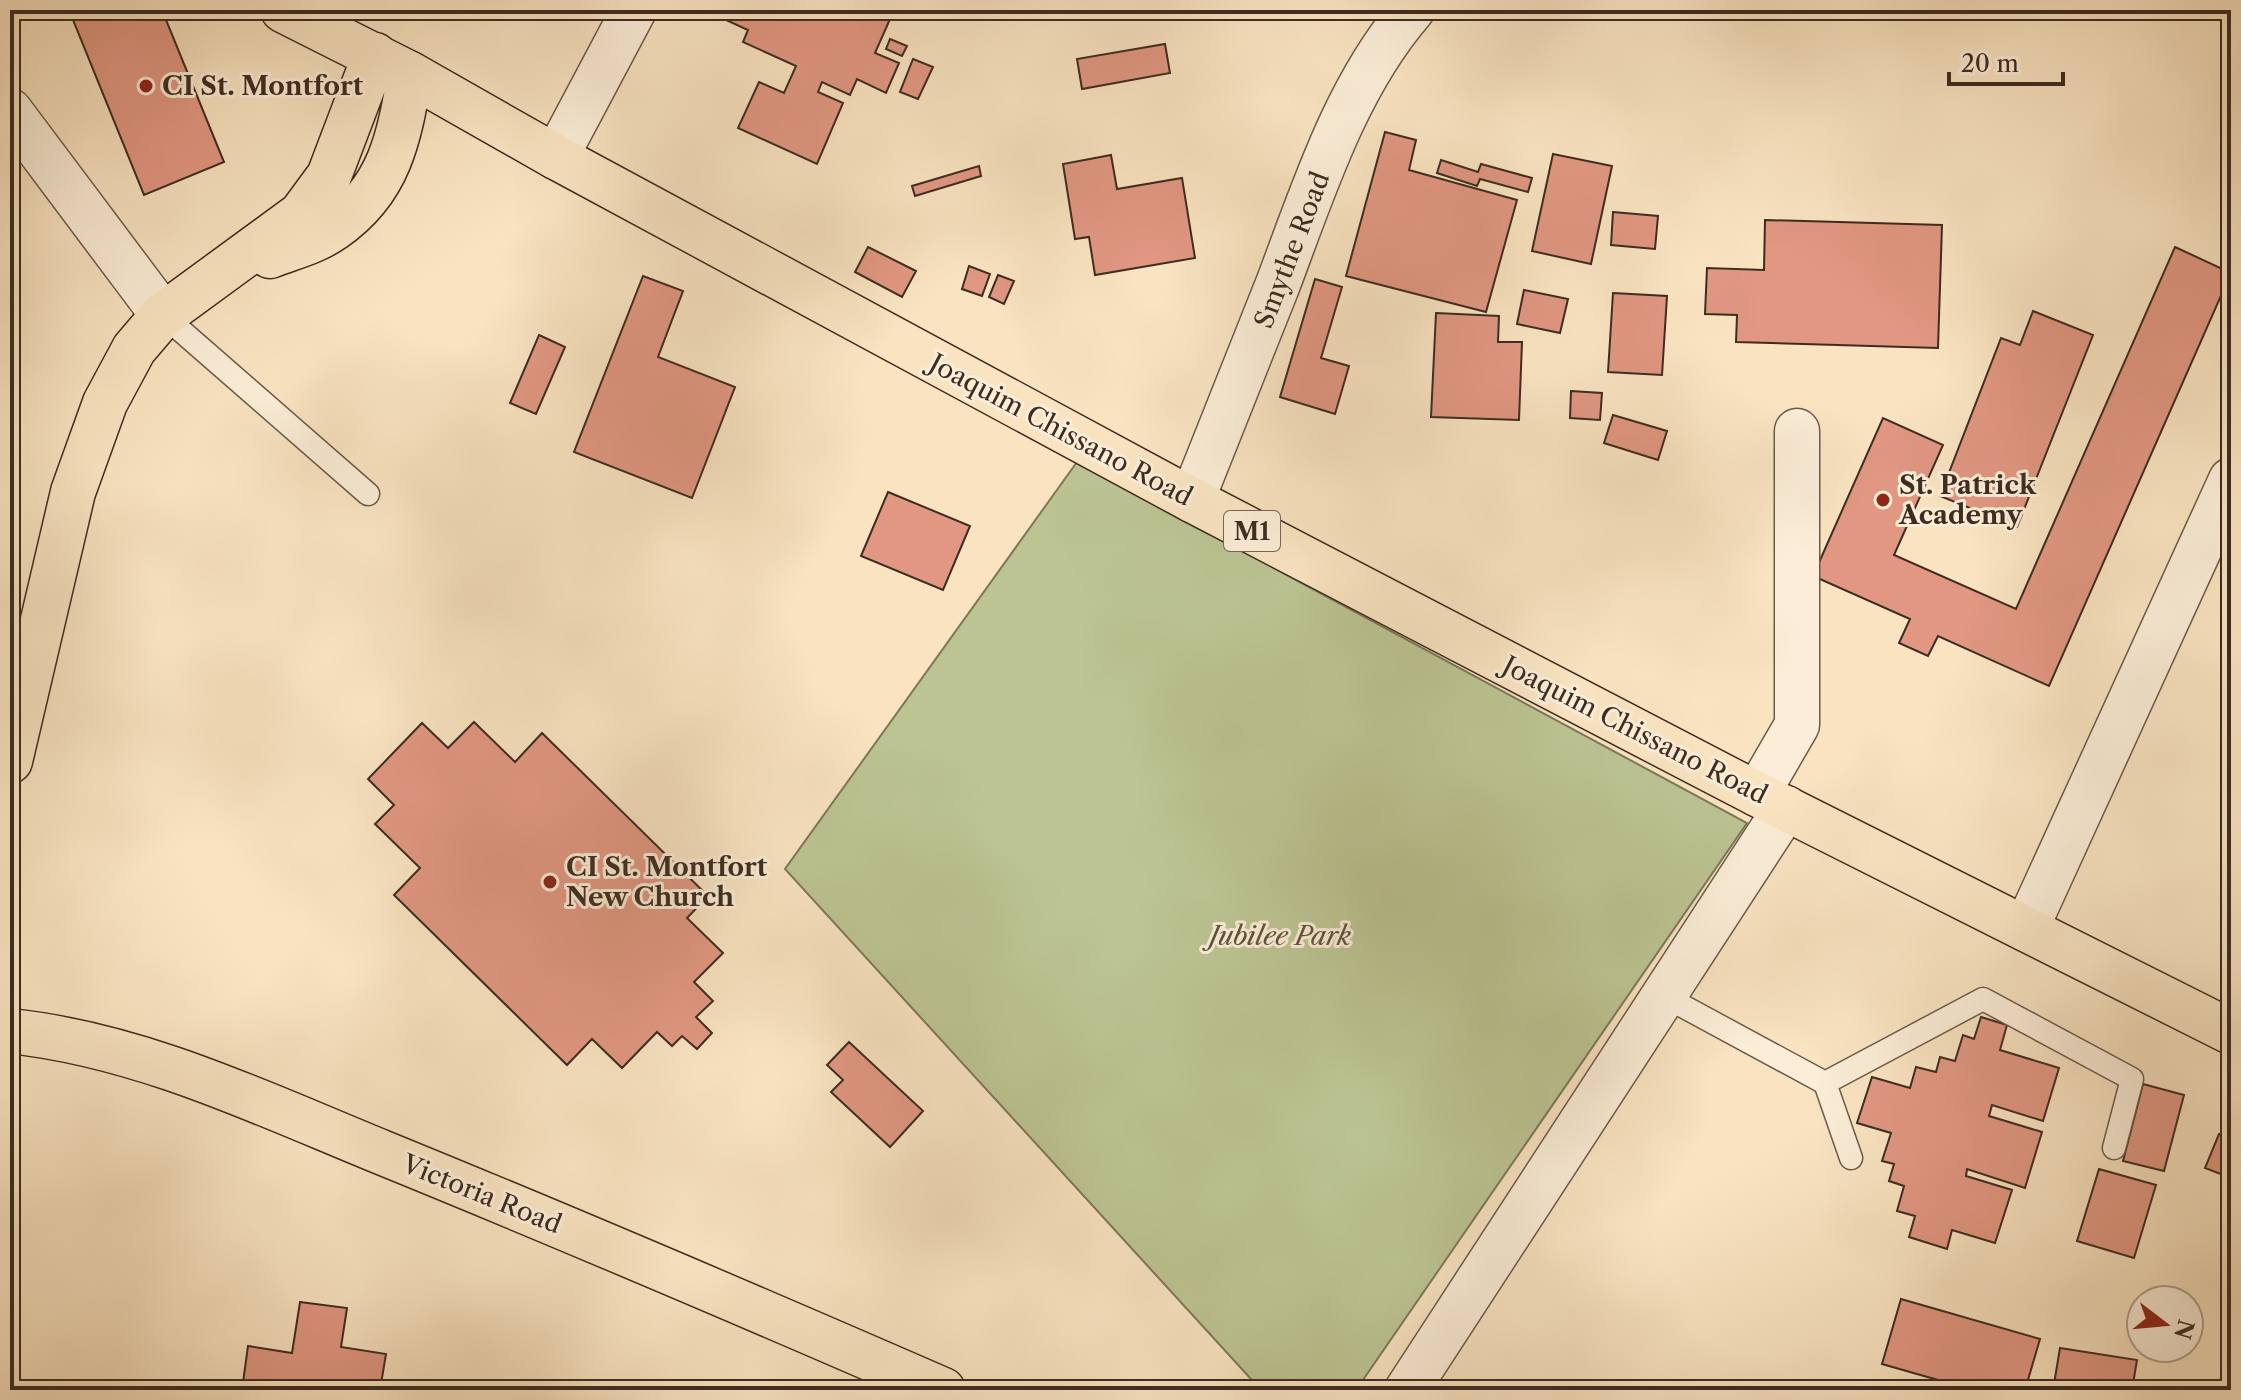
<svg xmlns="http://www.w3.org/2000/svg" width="2241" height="1400" viewBox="0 0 2241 1400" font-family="'Libre Caslon Text',serif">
	<rect width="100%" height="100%" fill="#f9e3c1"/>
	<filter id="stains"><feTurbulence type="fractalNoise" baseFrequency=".0025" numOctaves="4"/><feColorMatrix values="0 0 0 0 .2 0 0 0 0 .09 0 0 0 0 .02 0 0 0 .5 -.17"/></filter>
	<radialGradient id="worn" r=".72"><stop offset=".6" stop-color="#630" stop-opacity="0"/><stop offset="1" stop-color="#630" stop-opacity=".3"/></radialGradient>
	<path fill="#bcc493" stroke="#7c785a" stroke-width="2" d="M1077 462 1747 823 1356 1390H1261L785 869Z"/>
	<path fill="#e19782" stroke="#3d2c21" stroke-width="2" d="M69 10H162L224 162 144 195Z
		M715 10H894L875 53 899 63 886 93 857 79 850 95 822 82 818 92 843 103 817 164 738 128 759 82 784 93 796 66 743 42 748 30 713 14Z
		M890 39 907 46 902 56 886 49Z
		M1165 44 1170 73 1082 89 1077 59Z
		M913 59 933 67 918 99 900 92Z
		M1385 132 1416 140 1409 170 1517 200 1486 312 1346 276Z
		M1553 154 1612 166 1591 264 1532 251Z
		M1111 155 1117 189 1182 178 1195 258 1095 275 1089 237 1075 239 1063 164Z
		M1441 160 1478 172 1481 164 1532 178 1528 192 1480 179 1477 186 1437 173Z
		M979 166 981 176 915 196 912 186Z
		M1613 212 1658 216 1655 249 1611 245Z
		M1765 220 1942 225 1938 348 1736 342 1737 315 1705 314 1707 268 1764 270Z
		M868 247 916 271 902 297 855 272Z
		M2175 247 2231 273 2049 686 1938 636 1928 656 1899 643 1910 619 1813 576 1883 418 1943 445 1894 555 2016 609Z
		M969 266 990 274 982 296 962 289Z
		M998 275 1014 281 1004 304 989 297Z
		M643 276 683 291 658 357 735 387 692 498 574 452Z
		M1315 279 1342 287 1321 358 1349 366 1335 414 1280 397Z
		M1524 290 1568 299 1560 333 1517 324Z
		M1613 293 1667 296 1662 375 1608 372Z
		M2033 311 2093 335 2017 527 1940 496 2001 338 2020 345Z
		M1436 313 1499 316 1498 342H1522L1519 420 1431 417Z
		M539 335 565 347 536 414 510 403Z
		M1571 391 1602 393 1600 420 1570 418Z
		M1613 415 1667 431 1658 460 1604 443Z
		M888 492 970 526 943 590 861 556Z
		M474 722 515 762 542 733 708 896 687 918 723 953 694 982 713 1001 696 1017 712 1033 697 1049 682 1036 672 1046 657 1032 622 1068 592 1039 567 1065 394 895 420 868 375 824 394 805 368 779 422 723 448 748Z
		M1981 1017 2007 1025 2000 1050 2059 1068 2043 1121 1992 1105 1989 1116 2042 1132 2025 1188 1967 1169 1966 1176 2012 1190 1995 1243 1952 1230 1947 1249 1909 1237 1915 1216 1897 1211 1904 1186 1889 1181 1894 1164 1882 1161 1891 1133 1857 1123 1872 1077 1910 1088 1916 1067 1936 1072 1940 1057 1955 1061 1963 1035 1974 1039Z
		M849 1042 923 1111 890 1147 831 1092 843 1080 827 1065Z
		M2143 1084 2184 1095 2164 1171 2123 1161Z
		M2219 1134 2231 1138V1178L2205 1168Z
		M2099 1169 2156 1185 2134 1258 2077 1241Z
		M1901 1299 2040 1339 2025 1390H1973L1882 1364Z
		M300 1302 347 1308 341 1347 386 1354 380 1390H242L248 1346 292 1353Z
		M2060 1348 2137 1360 2132 1390H2053Z"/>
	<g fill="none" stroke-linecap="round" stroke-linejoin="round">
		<g stroke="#6c5a49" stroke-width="25">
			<path id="service" d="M163 315 368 494
				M1664 996 1825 1083 1983 999 2132 1079 2114 1148
				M1825 1083 1851 1158"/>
		</g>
		<g stroke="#6c5a49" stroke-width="47">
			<path id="minor" d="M10 111 163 315
				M556 157 634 10
				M1757 794 1797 725V431
				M2026 929 2231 480"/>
		</g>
		<g stroke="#6c5a49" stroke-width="47">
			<path id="tertiary" d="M1192 500C1220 428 1250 356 1278 284 1313 191 1346 86 1412 10
				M1407 1390 1786 808"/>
		</g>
		<g stroke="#3d2c21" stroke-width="47">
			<path id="primary" d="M270 256C290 248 315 242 333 229 390 190 399 138 410 74
				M10 761 73 492 105 403 134 349 163 315 301 214 329 176 375 55
				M10 1031C141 1045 261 1103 381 1152 570 1229 757 1309 943 1390"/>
		</g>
		<g stroke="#3d2c21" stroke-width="47">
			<path id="trunk" d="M283 10 410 74 556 157 1192 500 1757 794 2231 1032"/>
		</g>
		<use href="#service" stroke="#fbedd7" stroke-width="22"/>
		<use href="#minor" stroke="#fbedd7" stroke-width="44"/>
		<use href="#tertiary" stroke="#fbedd7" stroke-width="44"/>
		<use href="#primary" stroke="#f9e3c1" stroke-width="44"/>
		<use href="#trunk" stroke="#f9e3c1" stroke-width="44"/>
	</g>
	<g fill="#8f2418" stroke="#fbedd7" stroke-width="3">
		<circle cx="146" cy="86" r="8"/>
		<circle cx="1883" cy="500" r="8"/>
		<circle cx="550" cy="882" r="8"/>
	</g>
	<g text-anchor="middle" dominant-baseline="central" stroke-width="6" stroke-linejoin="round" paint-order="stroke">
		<rect fill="#fbedd7" stroke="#766658" stroke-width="2" x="1224" y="511" width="56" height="40" rx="6"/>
		<g font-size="24" font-weight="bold" fill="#3d2c21">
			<text x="1252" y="531">M1</text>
		</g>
		<g font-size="26" font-weight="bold" fill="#3d2c21" stroke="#fbedd7" text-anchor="start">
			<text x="162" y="86">CI St. Montfort</text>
			<text x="1899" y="485">St. Patrick<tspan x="1899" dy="30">Academy</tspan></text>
			<text x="566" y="867">CI St. Montfort<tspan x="566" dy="30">New Church</tspan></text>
		</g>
		<g font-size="26" fill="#3d2c21" stroke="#fbedd7">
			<text transform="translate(1292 250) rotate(-69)">Smythe Road</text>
			<text transform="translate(1061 430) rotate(28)">Joaquim Chissano Road</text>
			<text transform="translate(1635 730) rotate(27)">Joaquim Chissano Road</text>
			<text transform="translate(482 1194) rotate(22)">Victoria Road</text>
		</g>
		<g font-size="26" font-style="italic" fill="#5d523e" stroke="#fbedd7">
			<text x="1280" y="936">Jubilee Park</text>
		</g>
	</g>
	<rect width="2241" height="1400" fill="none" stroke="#f9e3c1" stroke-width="40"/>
	<rect x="12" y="12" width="2217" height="1376" fill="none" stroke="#3d2c21" stroke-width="4"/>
	<rect x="20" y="20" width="2201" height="1360" fill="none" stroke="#3d2c21" stroke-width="2"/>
	<g transform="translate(2165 1324) rotate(106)"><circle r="38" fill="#fbedd7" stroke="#afa08e" stroke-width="2"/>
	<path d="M0-6L14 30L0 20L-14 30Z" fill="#8f2418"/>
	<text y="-12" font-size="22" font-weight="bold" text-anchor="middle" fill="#3d2c21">N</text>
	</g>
	<path d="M1949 72v12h114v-12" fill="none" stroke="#3d2c21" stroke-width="4"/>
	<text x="1961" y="72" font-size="24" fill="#3d2c21" stroke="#fbedd7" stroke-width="6" paint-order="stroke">20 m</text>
	<rect width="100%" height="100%" filter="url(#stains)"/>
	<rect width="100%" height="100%" fill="url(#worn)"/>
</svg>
